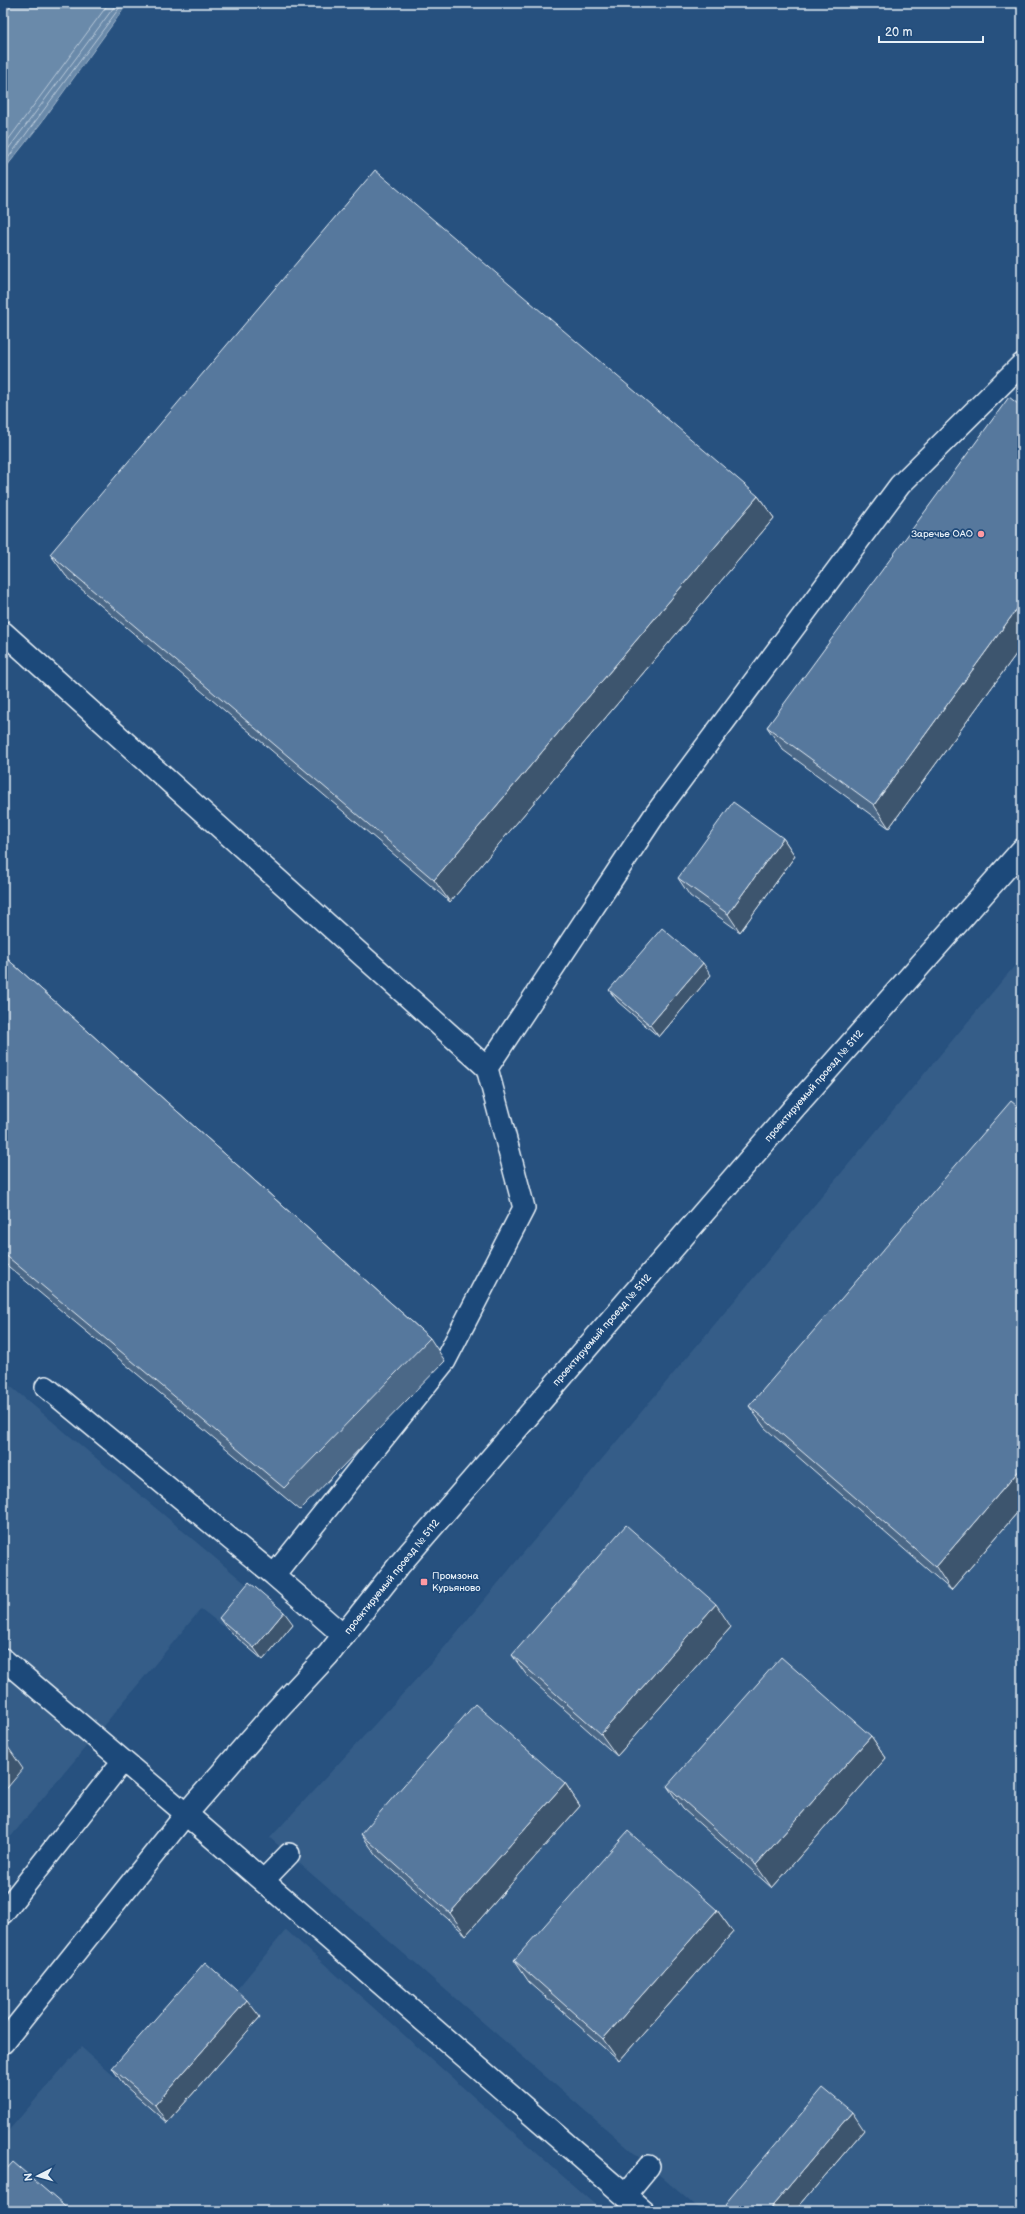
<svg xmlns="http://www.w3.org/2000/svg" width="1025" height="2214" viewBox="0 0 1025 2214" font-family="'Balsamiq Sans',sans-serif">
	<rect width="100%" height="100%" fill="#27517f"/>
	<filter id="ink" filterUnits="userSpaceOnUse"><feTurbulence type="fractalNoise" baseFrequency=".025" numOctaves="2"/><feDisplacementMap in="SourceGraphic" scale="8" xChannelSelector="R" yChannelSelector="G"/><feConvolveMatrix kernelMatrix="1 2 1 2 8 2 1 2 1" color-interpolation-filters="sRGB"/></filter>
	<g filter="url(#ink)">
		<path fill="#355d88" d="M1022 957V2211H701L270 1838 433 1661Z
			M3 1380 258 1594 228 1630 201 1609 3 1846Z
			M286 1930 602 2211H3V2137L81 2047 124 2085 217 1980 233 1994Z"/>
		<path fill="#6b8aaa" stroke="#9db3c9" d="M3 3H128L41 123 3 171Z"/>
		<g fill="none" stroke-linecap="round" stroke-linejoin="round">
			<path stroke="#b6c8d9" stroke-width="1" d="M3 147 109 3
				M3 156 117 3
				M3 165 123 3"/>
			<g stroke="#e8f1f8" stroke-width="24">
				<path id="lane" d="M3 632 487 1068 524 1208 445 1361 274 1575
					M487 1068 654 816 900 485 1022 364
					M46 1387 274 1575 344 1636
					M3 1659 186 1814 3 2043
					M263 1881 289 1854
					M3 1913 122 1762
					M625 2195 649 2166"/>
			</g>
			<g stroke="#e8f1f8" stroke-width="25">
				<path id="street" d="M643 2211 186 1814 273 1714 328 1655 400 1564 794 1108 1022 850"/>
			</g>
			<use href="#lane" stroke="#1f4a7a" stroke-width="21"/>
			<use href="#street" stroke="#1f4a7a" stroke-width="22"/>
		</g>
		<path fill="#4b6787" stroke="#e8f1f8" d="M1022 407V646L889 828 783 750 767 727Z
			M758 496 774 518 450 902 66 576 50 554Z
			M783 838 795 856 740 932 690 896 678 878Z
			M3 955 430 1338 445 1361 300 1510 3 1262Z
			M711 975 659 1037 618 1002 609 990Z
			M1022 1110V1507L951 1590 765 1428 749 1406Z
			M219 1618 293 1624 263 1660 228 1630Z
			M731 1627 617 1756 528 1677 512 1655Z
			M871 1736 886 1758 772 1888 683 1809 667 1786Z
			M565 1783 580 1806 466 1935 377 1856 361 1834Z
			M717 1910 733 1932 619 2061 529 1982 514 1960Z
			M260 2017 167 2123 124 2085 112 2068Z
			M864 2130 795 2211H729L725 2204Z"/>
		<path fill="#3d546e" stroke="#e8f1f8" d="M758 496 774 518 450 902 434 880Z
			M1022 602V646L889 828 874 805Z
			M783 838 795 856 740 932 728 914Z
			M703 963 711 975 659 1037 650 1025Z
			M1022 1467V1507L951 1590 936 1567Z
			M716 1604 731 1627 617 1756 601 1734Z
			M284 1612 293 1624 263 1660 254 1648Z
			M871 1736 886 1758 772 1888 756 1865Z
			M8 1747 23 1769 3 1793V1753Z
			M565 1783 580 1806 466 1935 450 1913Z
			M717 1910 733 1932 619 2061 603 2039Z
			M247 2000 260 2017 167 2123 155 2105Z
			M852 2112 864 2130 795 2211H768Z"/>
		<path fill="#57789d" stroke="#e8f1f8" d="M375 170 758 496 434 880 50 554Z
			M1009 397 1022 407V602L874 805 767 727Z
			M733 802 783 838 728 914 678 878Z
			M662 928 703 963 650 1025 609 990Z
			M3 955 430 1338 284 1488 3 1253Z
			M1011 1101 1022 1110V1467L936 1567 749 1406Z
			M626 1525 716 1604 601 1734 512 1655Z
			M249 1582 284 1612 254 1648 219 1618Z
			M781 1657 871 1736 756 1865 667 1786Z
			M475 1704 565 1783 450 1913 361 1834Z
			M3 1743 8 1747 3 1753Z
			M628 1831 717 1910 603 2039 514 1960Z
			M205 1962 247 2000 155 2105 112 2068Z
			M823 2088 852 2112 768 2211H732L725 2204Z
			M13 2162 70 2211H3V2173Z"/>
	</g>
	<g fill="#ff9aa2" stroke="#1f4a7a" stroke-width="1.5">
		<circle cx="981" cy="534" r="4"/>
		<rect x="420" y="1578" width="8" height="8" rx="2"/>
	</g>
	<g text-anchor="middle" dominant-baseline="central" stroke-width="3.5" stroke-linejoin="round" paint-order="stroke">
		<g font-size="10" fill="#e8f1f8" stroke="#1f4a7a" text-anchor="end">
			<text x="973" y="534">Заречье ОАО</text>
			<text x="432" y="1576" text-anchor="start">Промзона<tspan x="432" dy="12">Курьяново</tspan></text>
		</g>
		<g font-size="10" fill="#e8f1f8" stroke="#1f4a7a">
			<text transform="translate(814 1086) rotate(-49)">проектируемый проезд № 5112</text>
			<text transform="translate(602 1330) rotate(-49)">проектируемый проезд № 5112</text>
			<text transform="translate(392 1577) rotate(-51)">проектируемый проезд № 5112</text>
		</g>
	</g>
	<rect width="1025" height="2214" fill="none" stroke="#1f4a7a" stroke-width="16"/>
	<rect x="8" y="8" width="1009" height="2198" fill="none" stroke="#e8f1f8" stroke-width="1.5" filter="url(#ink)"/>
	<g transform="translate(38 2176) rotate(264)" stroke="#1f4a7a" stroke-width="3" paint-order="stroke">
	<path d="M0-3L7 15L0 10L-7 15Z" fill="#e8f1f8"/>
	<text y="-6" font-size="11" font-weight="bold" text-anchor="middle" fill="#e8f1f8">N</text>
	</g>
	<path d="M879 36v6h104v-6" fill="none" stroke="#e8f1f8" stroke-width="2"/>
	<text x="885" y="36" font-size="12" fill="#e8f1f8" stroke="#1f4a7a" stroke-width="3" paint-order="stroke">20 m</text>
</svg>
